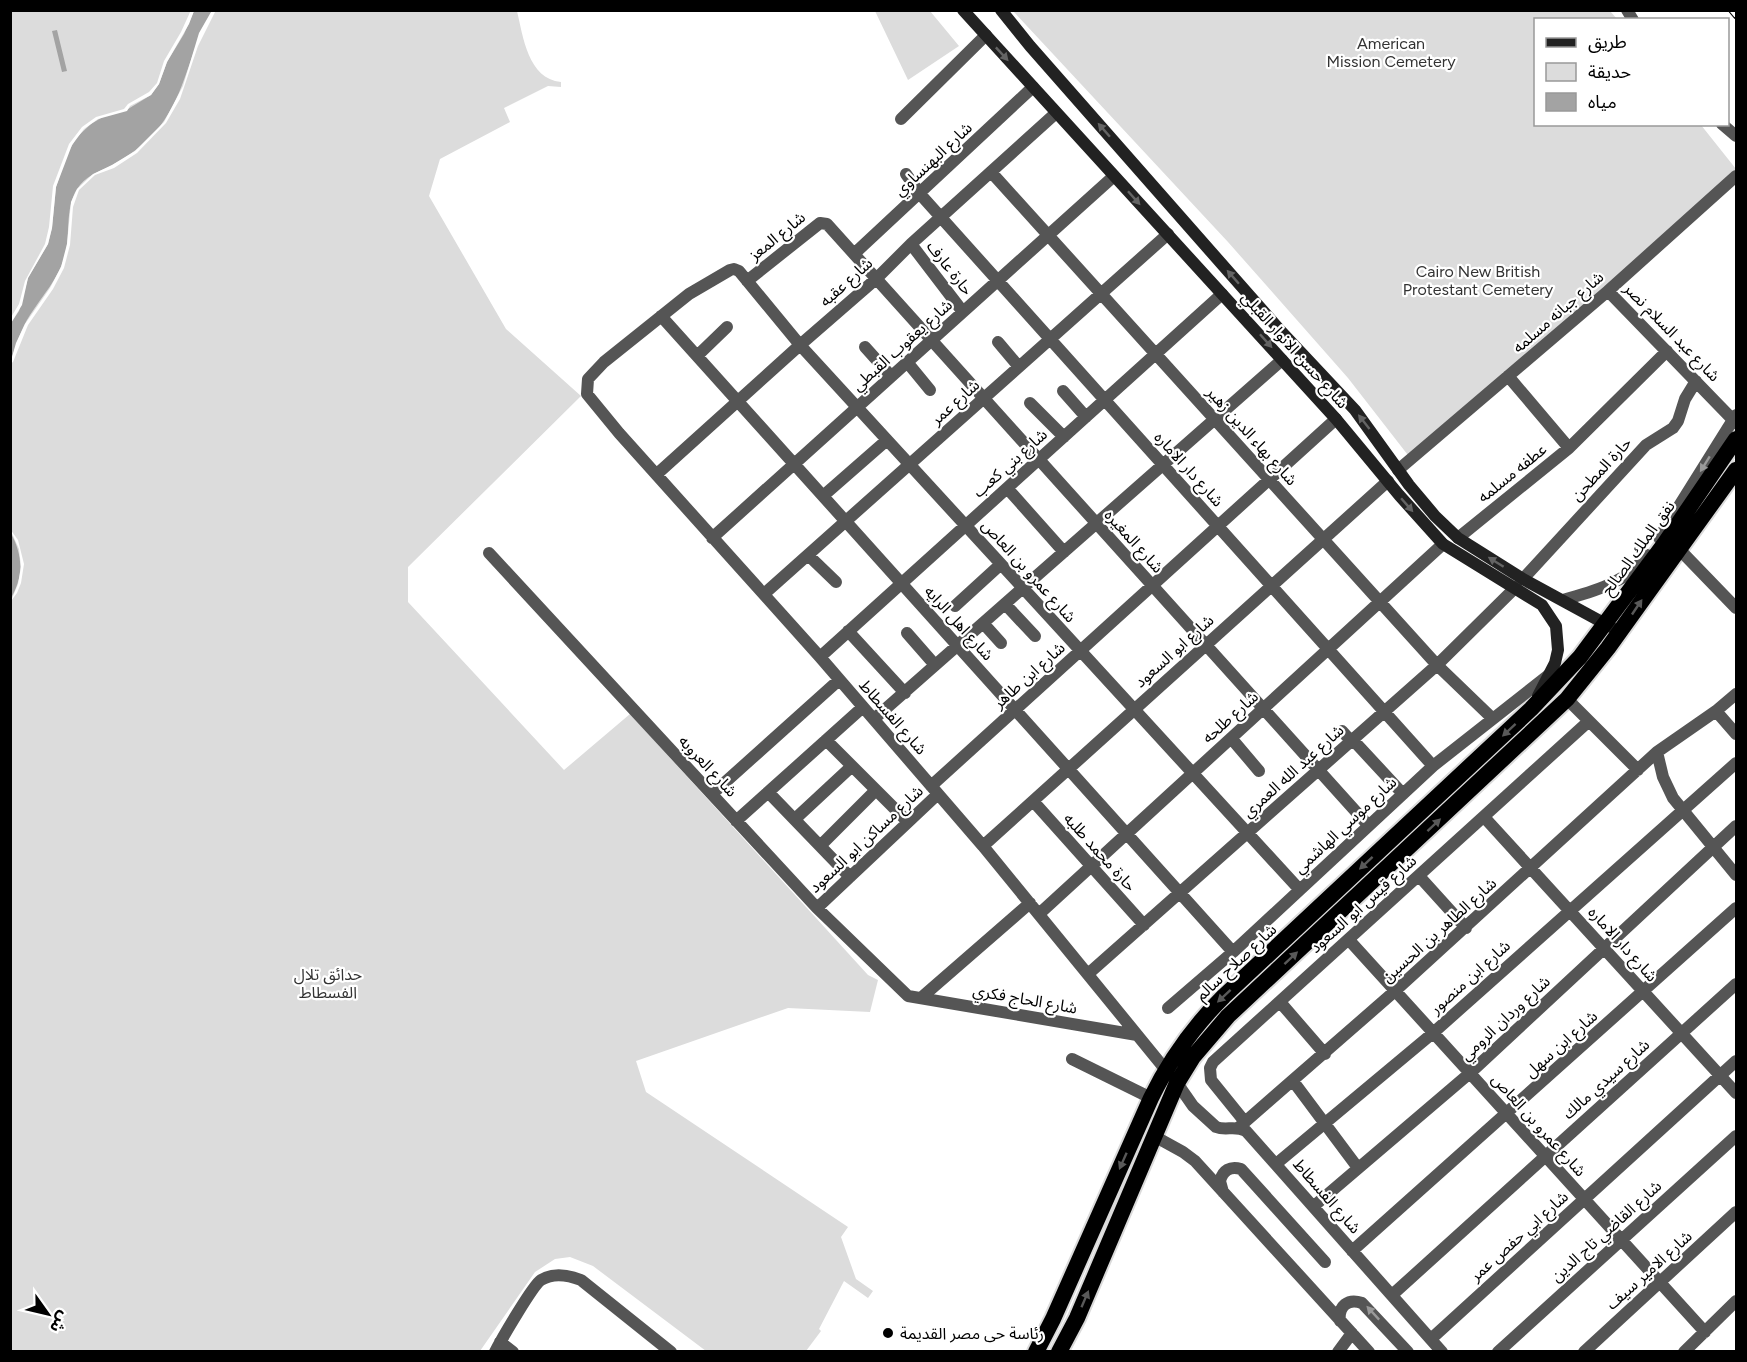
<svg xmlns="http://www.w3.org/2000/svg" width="1747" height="1362" viewBox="0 0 1747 1362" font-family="Figtree,'Noto Sans Arabic',sans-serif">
	<rect width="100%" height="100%" fill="#fff"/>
	<path fill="#dcdcdc" d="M10 11H517C523 36 528 79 561 82V87L548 86 504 108 510 122 440 159 429 196 506 329 581 396 408 567V602L564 770 630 714 868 975 878 980 870 1012 788 1008 636 1061 646 1092 848 1227 841 1237 856 1279 873 1291 868 1298 844 1281 819 1329 821 1331 806 1351H706L593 1266 570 1257 555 1259 535 1272 480 1351H11Z
		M875 11H930L959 46 908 80Z
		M1013 11H1610L1617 19 1536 20V124L1701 125 1736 169V176L1411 459 1348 378 1228 242Z"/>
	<path fill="#a3a3a3" d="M194 11H213C191 44 188 85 165 119 153 138 134 153 114 164 102 171 89 174 80 185 64 204 71 233 65 256 58 279 43 295 30 315 21 329 16 345 11 361V323L19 311 28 278 48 244 52 228 56 187 67 154 77 137 91 124 106 115 128 109 151 95 159 84 167 62 184 34Z
		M57 30 67 71 62 72 52 31Z
		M10 532C23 554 24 576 11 598Z"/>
	<path fill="#fff" d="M191 10 194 11 189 24 167 62 159 84 151 95 130 106 127 111 98 119 84 129 72 145 56 187 52 228 48 244 28 278 22 305 11 323 10 319 19 304 25 281 45 244 49 227 53 186 69 144 82 127 96 117 124 109 128 104 149 92 157 83 164 61 181 32Z
		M216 10 198 46 180 99 166 123 137 153 114 168 95 175 79 190 73 207 70 245 64 268 53 289 28 325 13 362 10 364 16 343 25 324 50 288 61 267 67 244 71 202 77 189 93 174 112 165 135 151 164 122 183 86 199 33 211 12Z
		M10 529 18 540 24 564 21 583 17 593 11 601 18 584 21 567 19 549Z"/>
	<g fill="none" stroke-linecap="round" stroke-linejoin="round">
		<g stroke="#dbdbdb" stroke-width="20">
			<path id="trunk" d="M1036 1352 1053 1319 1151 1098C1170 1059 1193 1027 1224 996L1531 709 1580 657 1665 543 1736 439
				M1059 1352 1077 1318 1177 1083 1193 1057 1228 1016 1567 699 1608 648 1736 470"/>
		</g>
		<path stroke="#555" stroke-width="12" d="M901 119 986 35
			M991 172 1437 665 1492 718
			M906 174 920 194 1433 766
			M911 244 963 312
			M854 254 1033 87
			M747 281 820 223 827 224 1368 825
			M1608 291 1736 423
			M661 316 1233 952
			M998 342 1019 367
			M865 347 891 376
			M697 356 727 327
			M907 362 930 390
			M1508 376 1569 448
			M1063 391 1086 417
			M1030 403 1064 437
			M1398 470 1608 291 1736 176
			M657 474 800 345 876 279 911 244 1056 113
			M1007 488 1064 552
			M823 496 887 440
			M712 538 1114 176
			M1458 538 1569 448 1667 351
			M1659 538 1736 415
			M1679 549 1736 608
			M489 553 817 908 908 996 1137 1035
			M808 555 836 582
			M1523 579 1646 445 1673 428 1678 421 1685 399 1696 381
			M764 594 1168 234
			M1563 600C1594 591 1627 583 1647 555
			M1005 604 1035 636
			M955 606 1001 564
			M983 623 1001 643
			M848 631 905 693
			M907 633 935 665
			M820 657 1222 294
			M1567 699 1638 770
			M1716 711 1736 734
			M874 719 1282 360
			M1342 731 1351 741
			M1231 738 1259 771
			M826 740 908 822
			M1353 740 1403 794
			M1657 752 1663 777 1673 798 1736 875
			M931 786 1336 419
			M768 792 850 877
			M712 794 839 680
			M1033 801 1144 925
			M1484 817 1736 1093
			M795 819 852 766
			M736 821 863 707
			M820 846 876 790
			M983 846 1388 481
			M1419 876 1466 928
			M817 908 938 794
			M1039 914 1443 544
			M1349 940 1705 1332
			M1088 974 1437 665 1516 587
			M922 997 1030 903
			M1280 1002 1325 1054
			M1168 1008 1233 952 1433 766 1550 674
			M1072 1059 1151 1098
			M1165 1069 983 846 820 657 619 433 587 394 588 379 604 362 689 294 730 270 734 269 739 271 800 345 1299 889
			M1293 1081 1358 1168
			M1177 1083 1193 1106 1216 1127C1226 1131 1235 1125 1246 1131L1442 1352
			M1245 1122 1211 1080 1210 1068 1213 1062 1589 721
			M1238 1128 1395 991 1657 752 1716 711 1736 694
			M1154 1136 1183 1152 1195 1161 1369 1352
			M1276 1164 1433 1033 1736 763
			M1223 1192 1220 1181C1223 1170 1230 1166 1241 1169L1325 1262
			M1314 1206 1470 1073 1736 826
			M1352 1251 1736 908
			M1392 1295 1736 984
			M1340 1321C1338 1306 1348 1298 1362 1303L1408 1352
			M1431 1339 1736 1061
			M500 1342 513 1352
			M495 1352C501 1340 533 1285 541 1280 554 1272 568 1275 581 1280L671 1352
			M1338 1352 1352 1333
			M1498 1352 1736 1136
			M1584 1352 1736 1212
			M1684 1352 1736 1301"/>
		<path stroke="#555" stroke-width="12" d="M1627 10 1633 20
			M1722 124 1736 136"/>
		<path stroke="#222" stroke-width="12" d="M963 10 1336 419 1399 495 1443 544 1542 605 1556 626 1558 650 1555 663 1538 696
			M1001 10 1030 46 1278 328 1355 410 1409 485 1435 516 1458 538 1523 579 1611 627"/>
		<use href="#trunk" stroke="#000" stroke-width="16"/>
		<g stroke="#000" stroke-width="6">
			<path id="rail" d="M1731 10 1736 16"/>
		</g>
		<use href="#rail" stroke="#fff" stroke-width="4" stroke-dasharray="11" stroke-linecap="butt"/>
	</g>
	<defs><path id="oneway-solid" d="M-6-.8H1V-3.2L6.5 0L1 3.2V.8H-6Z" transform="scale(1.5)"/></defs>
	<g fill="#646464">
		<use href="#oneway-solid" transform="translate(1002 54) rotate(47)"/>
		<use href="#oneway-solid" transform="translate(1104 130) rotate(-131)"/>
		<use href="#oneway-solid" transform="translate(1134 198) rotate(48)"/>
		<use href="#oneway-solid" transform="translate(1233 277) rotate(-131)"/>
		<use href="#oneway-solid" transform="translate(1266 341) rotate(48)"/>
		<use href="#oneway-solid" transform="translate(1364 422) rotate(-128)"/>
		<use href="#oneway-solid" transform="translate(1407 505) rotate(49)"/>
		<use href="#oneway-solid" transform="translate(1496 562) rotate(-148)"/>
	</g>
	<g fill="#999">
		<use href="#oneway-solid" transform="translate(1705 464) rotate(122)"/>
		<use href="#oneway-solid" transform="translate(1373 1313) rotate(-133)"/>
	</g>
	<g fill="#595959">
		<use href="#oneway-solid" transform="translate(1637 607) rotate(-56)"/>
		<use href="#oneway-solid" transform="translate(1509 730) rotate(137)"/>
		<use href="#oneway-solid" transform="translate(1434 825) rotate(-43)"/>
		<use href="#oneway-solid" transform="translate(1366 863) rotate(137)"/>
		<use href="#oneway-solid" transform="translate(1291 958) rotate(-43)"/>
		<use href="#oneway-solid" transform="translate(1224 996) rotate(137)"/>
		<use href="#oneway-solid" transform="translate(1123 1161) rotate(114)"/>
		<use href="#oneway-solid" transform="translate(1085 1299) rotate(-67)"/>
	</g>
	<circle fill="#000" stroke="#fff" stroke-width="2" cx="888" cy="1333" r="6"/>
	<g text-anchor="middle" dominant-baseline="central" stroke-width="4.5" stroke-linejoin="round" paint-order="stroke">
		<g font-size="16" fill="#333" stroke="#fff">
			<text x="1391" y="43">American<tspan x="1391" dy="18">Mission Cemetery</tspan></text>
			<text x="1478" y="271">Cairo New British<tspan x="1478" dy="18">Protestant Cemetery</tspan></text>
			<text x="328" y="974">حدائق تلال<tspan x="328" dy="18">الفسطاط</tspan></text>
		</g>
		<g font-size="16" fill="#000" stroke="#fff">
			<text transform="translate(933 159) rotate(-43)">شارع البهنساوي</text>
			<text transform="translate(777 236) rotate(-39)">شارع المعز</text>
			<text transform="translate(950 268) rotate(52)">حارة عارف</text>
			<text transform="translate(846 282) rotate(-42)">شارع عقبه</text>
			<text transform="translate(1558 312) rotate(-41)">شارع جبانه مسلمه</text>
			<text transform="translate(1672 332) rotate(46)">شارع عبد السلام نصر</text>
			<text transform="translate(902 345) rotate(-42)">شارع يعقوب القبطي</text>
			<text transform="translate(1295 350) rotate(48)">شارع حسن الانوار القبلي</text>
			<text transform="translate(955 402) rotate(-42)">شارع عمر</text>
			<text transform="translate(1252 436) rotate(48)">شارع بهاء الدين زهير</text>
			<text transform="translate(1010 463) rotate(-42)">شارع بني كعب</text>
			<text transform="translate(1189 469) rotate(48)">شارع دار الاماره</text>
			<text transform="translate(1601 469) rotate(-47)">حارة المطحن</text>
			<text transform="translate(1512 473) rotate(-39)">عطفه مسلمه</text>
			<text transform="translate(1134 541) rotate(48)">شارع المغيره</text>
			<text transform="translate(1638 548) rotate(-54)">نفق الملك الصالح</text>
			<text transform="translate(1029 571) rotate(48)">شارع عمرو بن العاص</text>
			<text transform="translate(959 623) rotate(48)">شارع اهل الرايه</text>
			<text transform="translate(1174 651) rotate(-42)">شارع ابو السعود</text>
			<text transform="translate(1029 675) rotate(-42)">شارع ابن طاهر</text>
			<text transform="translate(893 717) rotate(49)">شارع الفسطاط</text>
			<text transform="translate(1230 717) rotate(-42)">شارع طلحه</text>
			<text transform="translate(708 766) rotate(47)">شارع العروبه</text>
			<text transform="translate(1293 771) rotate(-42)">شارع عبد الله العمري</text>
			<text transform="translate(1345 825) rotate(-43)">شارع موسي الهاشمي</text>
			<text transform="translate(866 839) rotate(-43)">شارع مساكن ابو السعود</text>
			<text transform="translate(1100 852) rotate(48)">حارة محمد طلبه</text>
			<text transform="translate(1363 904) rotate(-42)">شارع قيس ابو السعود</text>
			<text transform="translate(1439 930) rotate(-42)">شارع الطاهر بن الحسين</text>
			<text transform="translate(1623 944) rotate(48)">شارع دار الاماره</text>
			<text transform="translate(1236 962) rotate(-43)">شارع صلاح سالم</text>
			<text transform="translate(1470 977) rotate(-42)">شارع ابن منصور</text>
			<text transform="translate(1025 999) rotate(10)">شارع الحاج فكري</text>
			<text transform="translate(1505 1018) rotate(-43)">شارع وردان الرومي</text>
			<text transform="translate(1561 1044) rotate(-42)">شارع ابن سهل</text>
			<text transform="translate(1606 1079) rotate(-42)">شارع سيدي مالك</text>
			<text transform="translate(1539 1125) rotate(48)">شارع عمرو بن العاص</text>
			<text transform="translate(1327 1196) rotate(49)">شارع الفسطاط</text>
			<text transform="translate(1606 1231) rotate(-42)">شارع القاضي تاج الدين</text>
			<text transform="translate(1519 1236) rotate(-42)">شارع ابي حفص عمر</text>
			<text transform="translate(1649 1270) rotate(-42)">شارع الامير سيف</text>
		</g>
		<g font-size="16" fill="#000" stroke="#fff" text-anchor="start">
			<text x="900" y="1333">رئاسة حى مصر القديمة</text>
		</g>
	</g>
	<rect width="1747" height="1362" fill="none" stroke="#000000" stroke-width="24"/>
	<rect x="1534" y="18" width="195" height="108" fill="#ffffff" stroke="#999999" stroke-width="1.5"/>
	<rect x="1546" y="38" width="30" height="9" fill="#222222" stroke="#999999" stroke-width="1.5"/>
	<text x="1588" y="48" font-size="18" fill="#000000">طريق</text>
	<rect x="1546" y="63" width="30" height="18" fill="#dcdcdc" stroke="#999999" stroke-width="1.5"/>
	<text x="1588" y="78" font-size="18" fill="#000000">حديقة</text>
	<rect x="1546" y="93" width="30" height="18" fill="#a3a3a3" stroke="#999999" stroke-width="1.5"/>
	<text x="1588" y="108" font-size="18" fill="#000000">مياه</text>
	<g transform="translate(48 1314) rotate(124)" stroke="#ffffff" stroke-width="4.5" paint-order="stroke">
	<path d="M0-4.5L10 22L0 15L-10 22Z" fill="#000000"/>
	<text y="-9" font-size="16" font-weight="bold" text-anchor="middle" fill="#000000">ش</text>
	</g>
</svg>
